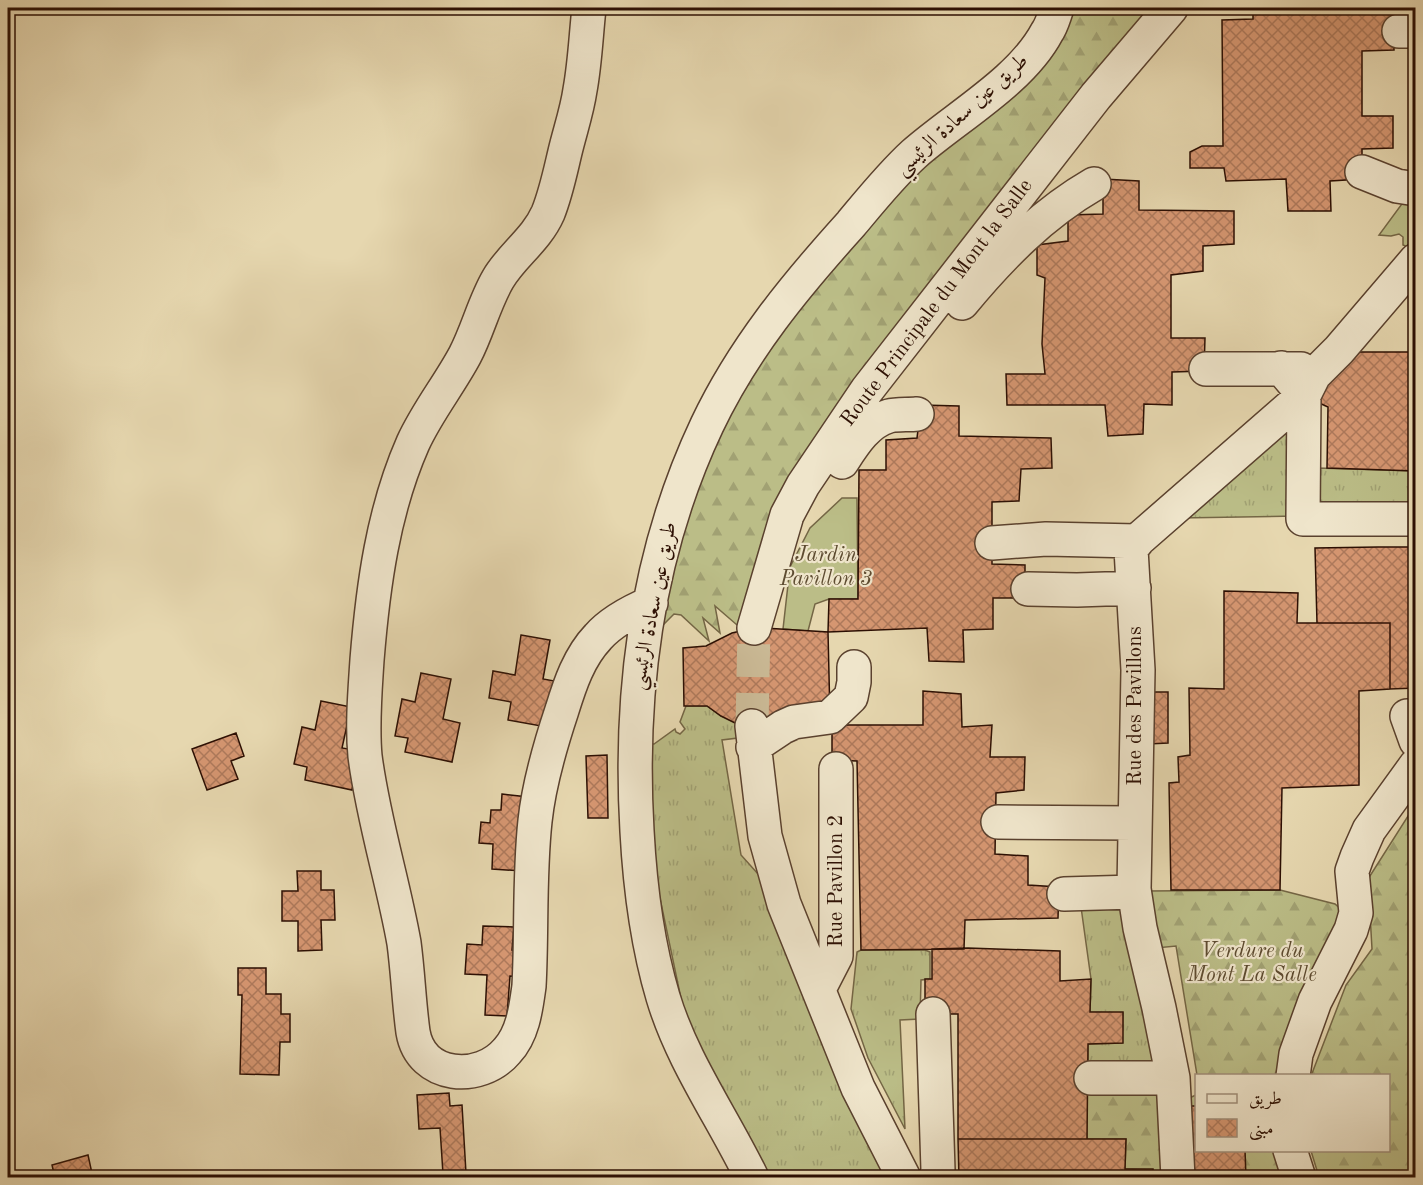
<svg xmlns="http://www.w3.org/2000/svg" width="1423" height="1185" viewBox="0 0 1423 1185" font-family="'Old Standard TT',Amiri,serif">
	<defs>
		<pattern id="grass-tufts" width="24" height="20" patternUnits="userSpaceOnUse" patternTransform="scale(1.5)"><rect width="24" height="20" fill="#bbbd87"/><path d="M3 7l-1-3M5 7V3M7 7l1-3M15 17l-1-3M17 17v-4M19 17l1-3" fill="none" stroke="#a1a173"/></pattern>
		<pattern id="forest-firs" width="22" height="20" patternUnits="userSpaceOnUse" patternTransform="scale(1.5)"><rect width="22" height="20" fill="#bbbd87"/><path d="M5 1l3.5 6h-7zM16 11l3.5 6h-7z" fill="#a1a173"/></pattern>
		<pattern id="building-cross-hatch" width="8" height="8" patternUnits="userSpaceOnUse" patternTransform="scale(1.5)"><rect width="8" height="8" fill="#d59671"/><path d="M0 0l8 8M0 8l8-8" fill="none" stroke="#ad795b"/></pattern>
	</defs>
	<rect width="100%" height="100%" fill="#e6d7af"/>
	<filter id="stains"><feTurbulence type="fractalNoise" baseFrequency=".00333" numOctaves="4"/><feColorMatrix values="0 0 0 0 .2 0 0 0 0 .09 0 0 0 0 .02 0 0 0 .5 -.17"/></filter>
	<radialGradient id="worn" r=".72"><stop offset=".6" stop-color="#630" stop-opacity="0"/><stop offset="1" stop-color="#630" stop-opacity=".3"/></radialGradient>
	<path fill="url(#grass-tufts)" stroke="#746645" stroke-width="1.5" d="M1287 427 1296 516 1180 518Z
		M1317 468 1415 471V513L1317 511Z
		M686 706H707L721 716 752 726 754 736 722 740 741 855 784 903 907 1177H769L687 1027 657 884 648 801V744H654L675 729 676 732 680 734 685 729 680 722Z
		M1131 901 1165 1067H1088V1044L1122 1043 1123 1013 1090 1012 1091 979 1081 907Z
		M861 950H925L930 952V979L921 980 920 1019 900 1020 905 1129 868 1058 851 1009 857 952Z"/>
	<path fill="url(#forest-firs)" stroke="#746645" stroke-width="1.5" d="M1071 8H1150L1038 151 832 426 757 617 737 625 715 606 720 633 703 618 709 641 681 615 674 614 662 626 664 587 715 433 795 308 850 236Z
		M1415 805V1177H1319L1311 1151 1388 1150V1076H1311L1346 985 1372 949 1368 879Z
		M1280 890 1335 904 1344 912 1293 1075H1197L1176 946 1156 948 1148 891Z
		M1164 1087 1176 1177H1153V1170L1125 1169 1126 1139H1087V1089Z
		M1196 1095V1150L1291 1151 1298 1177H1189L1187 1099Z"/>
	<path fill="#bbbd87" stroke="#746645" stroke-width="1.5" d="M1407 197H1415V250L1403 245V237L1399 234 1391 236 1379 235Z
		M842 498H857L858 599H829L815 604 808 631 783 629 790 567 810 528Z"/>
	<path fill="url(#building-cross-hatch)" stroke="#2c0f03" stroke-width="1.5" d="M1253 8H1416V19L1394 20V50L1362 51V116H1393V148L1362 149V179L1330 181 1331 211H1288L1286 179 1226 181 1224 168H1190V152L1202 146H1223L1222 20 1253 19Z
		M1103 179 1139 181V210L1234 211V244L1203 246V271L1171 275V338H1205L1204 371 1172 372V405L1144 404 1143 434 1108 436 1105 405H1007L1006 374H1045L1042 344 1045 278 1037 275V245L1068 241V215L1103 214Z
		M1352 352H1416V471L1327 468 1328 407 1304 396Z
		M921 405 959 406V436L1051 438 1052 468 1021 469 1019 501 992 502V564L1025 565V598H993V629L963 630 964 662 929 661 927 628 828 632 829 599H858L859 470H886V440L917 438Z
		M1378 547H1416V688L1390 689V623H1317L1315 548Z
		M1224 591 1298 593 1297 623H1390V689L1359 691V785L1282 788 1280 890H1171L1169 783 1179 782 1178 757 1190 755 1189 688 1224 689Z
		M764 628 828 632 830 717 752 726 735 723 721 716 707 706H684L683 648 706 646 732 633 749 629Z
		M521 635 550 640 543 679 560 682 552 728 508 720 511 702 489 698 493 671 515 675Z
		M421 673 451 679 443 719 460 723 452 762 405 752 408 738 395 736 402 699 415 702Z
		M923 691 961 694 962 727 992 725 990 757H1025L1024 790 996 793 995 854 1028 856V885L1059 887 1058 918 965 920 964 949 861 950 857 761 832 760V725H923Z
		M1148 692H1168V743L1148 744Z
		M321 701 351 707 342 748 360 751 352 790 305 780 307 767 294 764 302 727 315 730Z
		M236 733 244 756 231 761 238 779 207 790 192 749Z
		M607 755 608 818H588L586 756Z
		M502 794 528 797 523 871 492 869 493 844 479 843 481 822 490 823 491 810H501Z
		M297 871H321V890H334L335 920H321L322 950 298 951V921H282V891H298Z
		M483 926 514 927 512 950 525 951 524 977 510 976 507 1016 485 1015 487 975 465 974 467 944 482 945Z
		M968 948 1060 951V981L1091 979 1090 1012H1123V1043L1088 1044 1087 1139H958V1014H925V979H932V949Z
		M238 968H266V994H281V1014H290V1042H280L279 1075 240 1074 242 995H238Z
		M449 1093 450 1106 462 1105 466 1173 443 1174 440 1128 419 1129 417 1095Z
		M1190 1106H1196V1150H1245L1246 1178H1192Z
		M958 1139H1126L1125 1169H1153V1178H959Z
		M88 1155 93 1178H55L52 1165Z"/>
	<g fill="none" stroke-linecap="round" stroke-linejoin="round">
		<path stroke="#cab995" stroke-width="33" stroke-dasharray="33 16" stroke-linecap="butt" d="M752 726 754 628"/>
		<g stroke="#5a412e" stroke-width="36">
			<path id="minor" d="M589 8C586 35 585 63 580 90 577 111 570 131 565 152 560 173 556 193 548 213 536 240 512 255 498 279 484 303 478 330 465 355 449 385 427 412 413 443 383 511 373 586 367 660 365 691 362 725 365 756 373 819 393 881 404 943 408 973 409 1003 413 1032 421 1079 480 1083 507 1051 523 1034 526 1008 529 986 532 931 529 876 535 821 539 783 550 746 562 710 570 684 579 657 598 637 612 621 632 611 651 603
				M1399 31H1416
				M1362 172 1397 186 1416 189
				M962 303C1000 257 1042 214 1094 184
				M1281 368 1304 395 1303 519H1416
				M1206 369H1301
				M842 462C853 445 867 422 889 416 897 414 908 415 917 414
				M992 543 1046 539 1137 541
				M1028 589 1077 590 1134 588
				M754 628 787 515 803 485 867 390 1096 96 1171 8
				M1407 716 1416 741
				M752 726 765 836 784 904 858 1088 904 1178
				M753 747 783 727 794 722 830 717 851 697 854 682V667
				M998 822 1134 823
				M1064 894 1134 892
				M819 989 836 956V769
				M933 1014 938 1170 936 1178
				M1293 1076 1296 1054 1315 1001 1351 930 1356 913 1352 871 1357 857 1369 830 1416 765
				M1091 1078H1173
				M1290 1150 1299 1178
				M752 1178C723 1118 682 1061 663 997 647 943 640 887 637 831 629 693 647 552 707 425 743 349 795 286 851 224 871 200 891 175 914 154 956 117 1021 81 1047 32 1052 25 1054 16 1057 8
				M1178 1178 1173 1078 1159 1008 1140 928 1134 889 1138 670 1131 549 1139 539 1304 395 1314 375 1339 350 1416 260"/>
		</g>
		<use href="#minor" stroke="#efe5cb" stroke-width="33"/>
	</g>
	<g text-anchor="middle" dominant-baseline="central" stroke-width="4.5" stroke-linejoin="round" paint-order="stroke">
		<g font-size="21" fill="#2c0f03" stroke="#efe5cb">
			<text transform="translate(962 115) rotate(-42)">طريق عين سعادة الرئيسي</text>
			<text transform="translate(937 303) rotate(-53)">Route Principale du Mont la Salle</text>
			<text transform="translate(654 606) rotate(-79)">طريق عين سعادة الرئيسي</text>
			<text transform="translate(1135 706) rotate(-90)">Rue des Pavillons</text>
			<text transform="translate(836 881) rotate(-90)">Rue Pavillon 2</text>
		</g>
		<g font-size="21" font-style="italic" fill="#5e4c31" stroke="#efe5cb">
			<text x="826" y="555">Jardin<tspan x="826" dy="24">Pavillon 3</tspan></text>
			<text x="1252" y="951">Verdure du<tspan x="1252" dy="24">Mont La Salle</tspan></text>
		</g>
	</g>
	<rect width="1423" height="1185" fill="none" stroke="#e6d7af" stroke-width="30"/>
	<rect x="9" y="9" width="1405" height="1167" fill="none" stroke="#2c0f03" stroke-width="3"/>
	<rect x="15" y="15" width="1393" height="1155" fill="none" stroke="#2c0f03" stroke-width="1.5"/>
	<rect x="1195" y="1074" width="195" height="78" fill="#efe5cb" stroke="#a18f7b" stroke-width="1.5"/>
	<rect x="1207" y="1094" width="30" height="9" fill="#efe5cb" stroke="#a18f7b" stroke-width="1.5"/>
	<text x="1249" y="1104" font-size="18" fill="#2c0f03">طريق</text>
	<rect x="1207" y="1119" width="30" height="18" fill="url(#building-cross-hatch)" stroke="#a18f7b" stroke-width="1.5"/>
	<text x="1249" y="1134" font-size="18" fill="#2c0f03">مبنى</text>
	<rect width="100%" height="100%" filter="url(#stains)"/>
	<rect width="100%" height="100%" fill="url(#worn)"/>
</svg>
